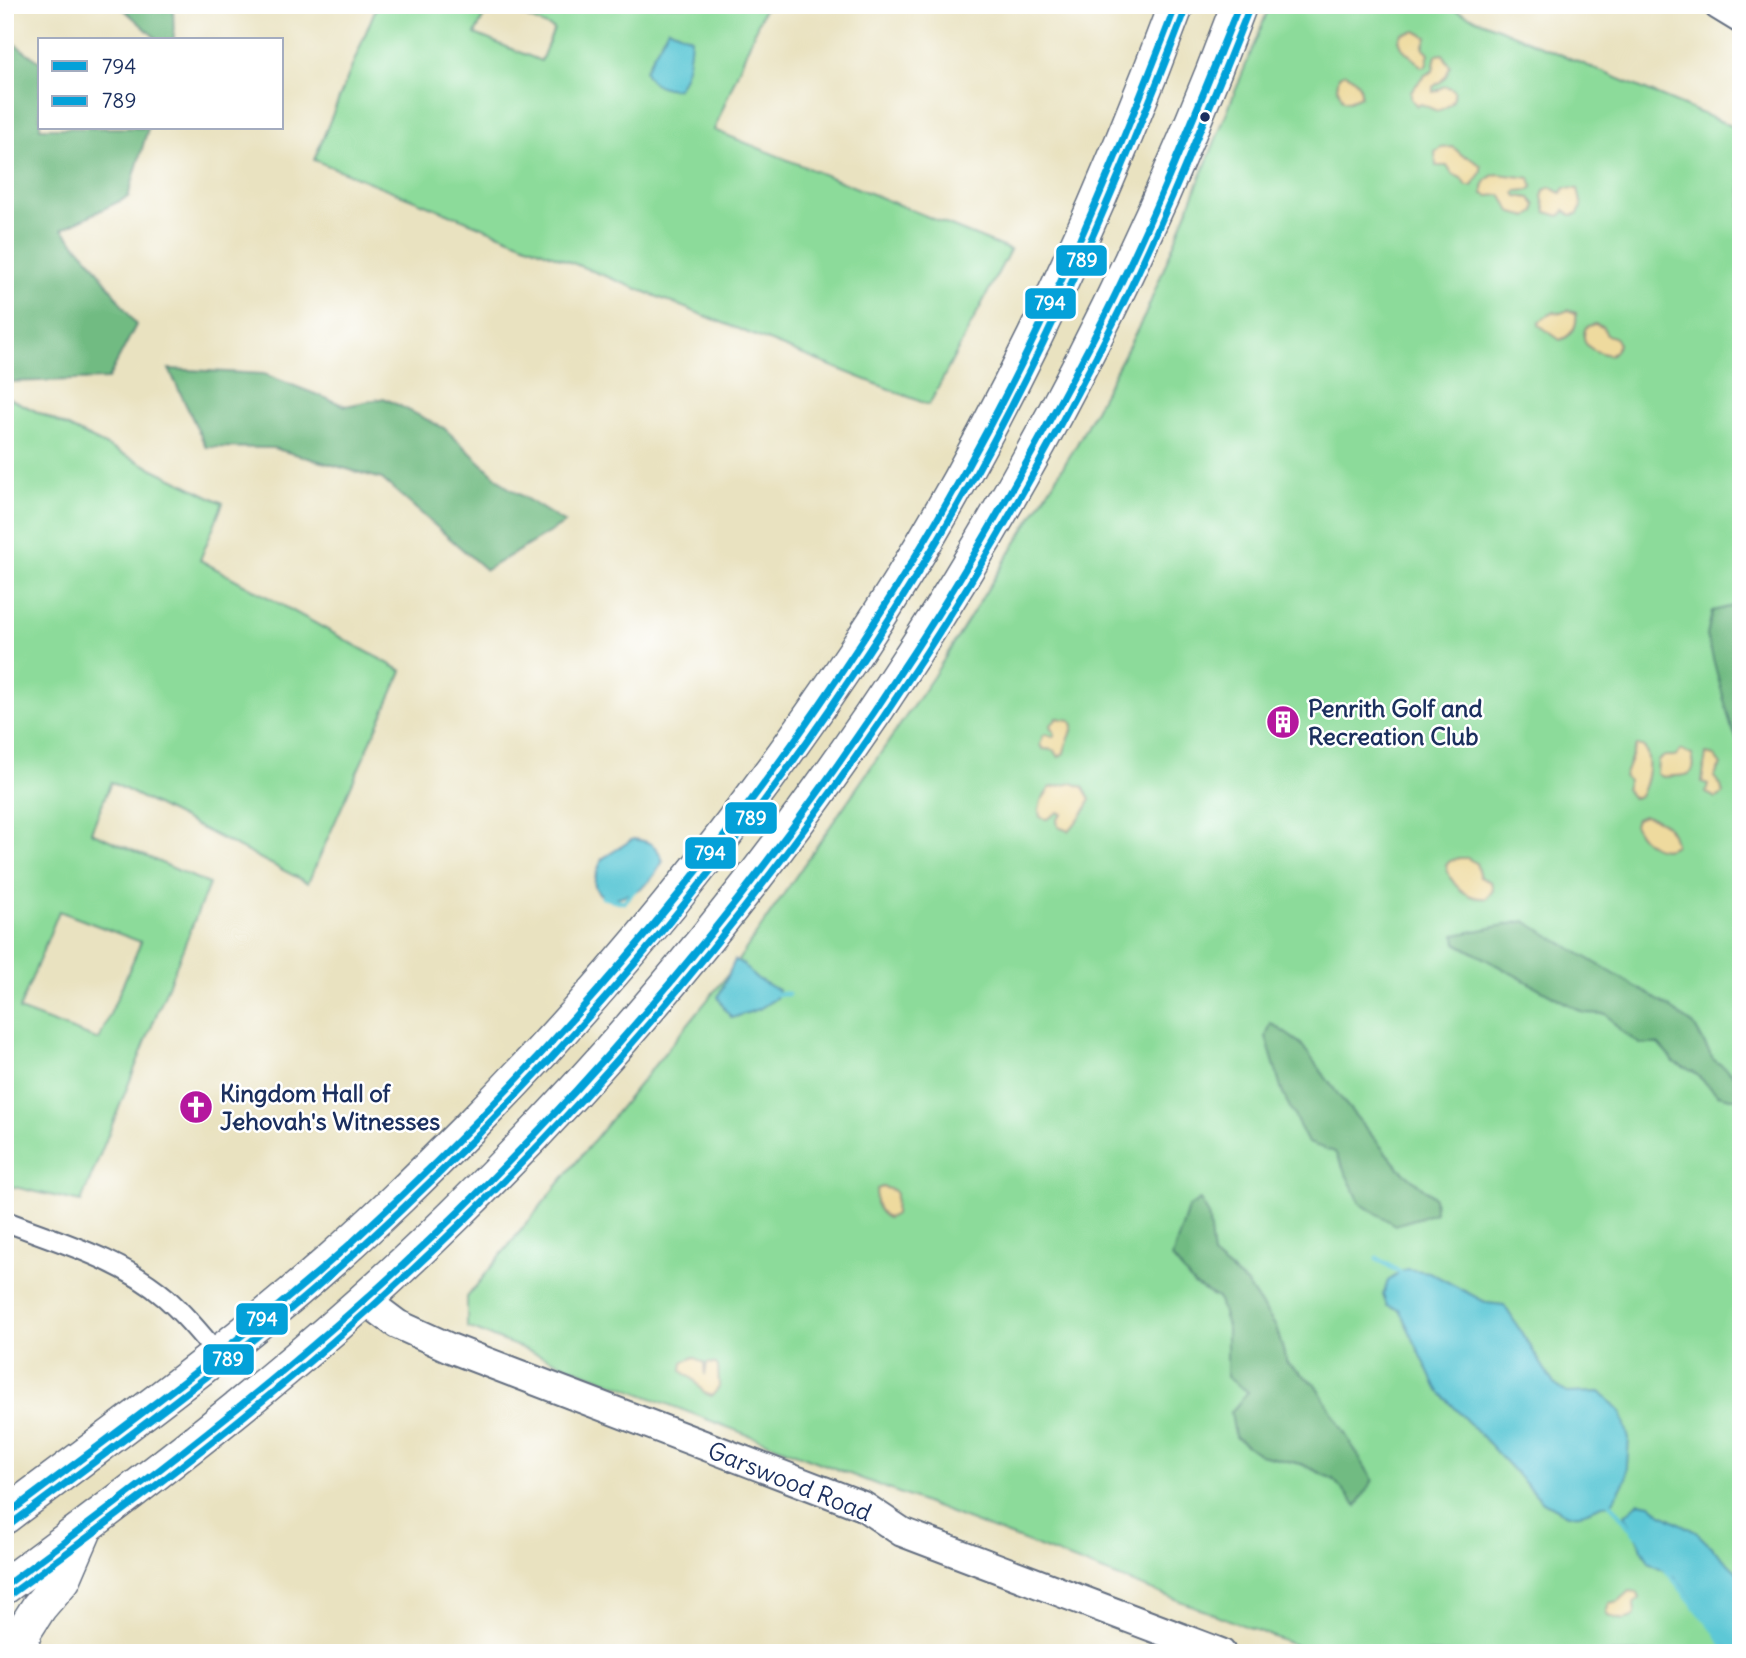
<svg xmlns="http://www.w3.org/2000/svg" width="1746" height="1658" viewBox="0 0 1746 1658" font-family="Delius,sans-serif">
	<rect width="100%" height="100%" fill="#fff"/>
	<filter id="ink" filterUnits="userSpaceOnUse"><feTurbulence type="fractalNoise" baseFrequency=".0143" numOctaves="2"/><feDisplacementMap in="SourceGraphic" scale="14" xChannelSelector="R" yChannelSelector="G"/><feConvolveMatrix kernelMatrix="1 2 1 2 8 2 1 2 1" color-interpolation-filters="sRGB"/></filter>
	<filter id="wash" filterUnits="userSpaceOnUse"><feTurbulence type="fractalNoise" baseFrequency=".00686" numOctaves="4" result="noise"/><feDisplacementMap in="SourceGraphic" scale="28" xChannelSelector="R" yChannelSelector="G"/><feGaussianBlur stdDeviation="1.57" result="paint"/><feColorMatrix in="noise" values="0 0 0 0 0 0 0 0 0 0 0 0 0 0 0 0 0 1.4 0 .05"/><feComposite in="paint" operator="in"/></filter>
	<g filter="url(#wash)">
		<rect width="100%" height="100%" fill="#e9e2c0"/>
		<path fill="#8cdb9a" stroke="#54857c" stroke-width="2" fill-rule="evenodd" d="M377 5H489L475 34 541 61 554 29 498 5 765 6 714 130 1010 250 929 405 314 160Z
			M1270 5H1443L1741 130V1653H1315L467 1327V1297L730 972 933 677 1076 446 1145 315Z
			M5 396 223 503 200 560 402 671 308 883 111 782 91 832 209 884 81 1202 5 1185ZM59 911 141 942 99 1040 19 1010Z"/>
		<path fill="#71bb82" stroke="#467570" stroke-width="2" d="M119 5H173L174 40H158Z
			M5 37 40 62V128H148L128 197 62 229 93 263 136 325 108 379 5 382V170L8 163 5 160Z
			M169 369 264 374 346 406 384 398 444 428 506 486 565 523 486 570 382 479 273 448 206 447Z
			M1733 606 1741 611V749L1731 726 1707 636 1712 611Z
			M1525 921 1663 1003 1694 1025 1713 1059 1741 1080V1098H1731L1718 1095 1694 1072 1675 1063 1658 1044H1640L1621 1031 1606 1014 1584 1013 1456 943 1455 935Z
			M1271 1023 1301 1044 1343 1101 1398 1167 1434 1197 1435 1213 1395 1225 1361 1204 1335 1152 1308 1143 1283 1094 1266 1037Z
			M1200 1200 1208 1213 1213 1256 1246 1283 1276 1327 1287 1363 1315 1384 1373 1480 1357 1506 1333 1479 1301 1464 1260 1455 1235 1437 1231 1412 1248 1392 1227 1377V1326L1218 1298 1194 1285 1172 1258 1188 1208Z"/>
		<path fill="#eeda9e" stroke="#84847e" stroke-width="2" d="M1416 31 1427 37 1423 47 1429 53 1426 66 1422 67 1403 49 1399 40 1402 34Z
			M1443 54 1450 66C1447 78 1442 81 1433 87V92C1443 91 1440 81 1454 90 1456 103 1448 107 1437 111L1421 104 1417 106 1411 99V91L1425 75 1433 71 1436 55Z
			M1346 73C1355 80 1362 84 1361 96L1349 101 1343 100 1337 87 1339 76Z
			M1453 147 1462 155 1471 158 1481 166V172L1472 186H1466L1461 178 1452 174 1447 166H1436L1435 152 1441 148Z
			M1498 174 1530 178 1533 187 1529 190 1517 191 1515 193 1517 196 1530 198 1536 205 1535 212 1528 217 1512 213 1501 195 1489 196 1483 194C1482 184 1487 176 1498 174Z
			M1550 187 1561 193 1565 188 1578 189 1582 207 1577 214 1571 215 1564 210 1563 214 1559 216 1546 212 1542 197 1544 190Z
			M1568 310 1576 313C1578 326 1572 336 1560 340L1539 325 1540 321 1553 312 1561 313Z
			M1595 324 1603 327 1607 335C1621 337 1621 347 1610 355 1594 352 1578 346 1586 327Z
			M1057 718 1070 720 1073 725C1072 736 1066 741 1064 753L1059 757 1054 750 1043 749 1040 745 1043 736 1046 734 1054 737 1055 734 1050 726Z
			M1636 746H1643C1653 758 1647 783 1640 796L1633 798 1625 789 1628 780 1624 777Z
			M1680 750 1692 755C1697 772 1691 776 1674 776 1666 776 1664 779 1657 774L1658 760 1665 756H1676Z
			M1706 754 1714 756 1721 765 1714 777 1721 786 1723 794 1716 798 1706 793 1708 784 1702 782Z
			M1072 783 1083 787 1090 799 1086 809 1069 831 1058 827 1057 820 1062 814 1058 812C1051 816 1048 822 1040 817L1039 810 1041 801 1050 788Z
			M1643 816C1661 818 1673 827 1675 845 1659 856 1641 840 1634 825L1636 819Z
			M1459 858H1467L1476 863 1480 877 1491 882 1493 890 1487 898C1467 900 1450 885 1446 865L1450 861Z
			M882 1187 893 1190 896 1194 895 1214 888 1218C876 1212 874 1201 877 1189Z
			M694 1357 704 1363 705 1375 707 1363 716 1364 718 1367 719 1387 712 1396 704 1393 694 1380 682 1371 683 1362Z
			M1630 1591 1636 1592 1639 1598 1634 1603 1635 1615C1625 1622 1619 1620 1608 1615L1606 1612 1609 1603 1619 1601Z"/>
		<path fill="#5dc8d6" stroke="#3c7c9a" stroke-width="2" d="M668 28 691 38C690 55 688 72 678 88 665 90 649 84 645 71 652 55 661 43 668 28Z
			M633 839C650 841 657 845 663 861 647 890 639 891 608 900 587 888 595 878 602 859Z
			M735 960 744 965 754 977 778 990 776 998 759 1009 732 1018 725 1010 718 997Z
			M1406 1269 1429 1272 1487 1303 1504 1305 1554 1384 1567 1393 1600 1392 1621 1412 1629 1439 1626 1479 1613 1501 1580 1514 1567 1515 1543 1502 1437 1389 1399 1309 1387 1306 1383 1295 1388 1281Z
			M1639 1502 1650 1504 1662 1514 1696 1532 1741 1576V1653H1732L1674 1576 1649 1562 1625 1515Z"/>
		<g fill="none" stroke-linecap="round" stroke-linejoin="round">
			<path stroke="#5dc8d6" stroke-width="5" d="M603 897 624 902 635 889
				M771 991 777 994H788
				M1377 1258 1405 1276
				M1607 1499 1636 1535
				M1663 1566 1716 1632 1729 1653"/>
		</g>
	</g>
	<g filter="url(#ink)">
		<g fill="none" stroke-linecap="round" stroke-linejoin="round">
			<g stroke="#636e80" stroke-width="23">
				<path id="street" d="M5 1221C59 1242 121 1259 166 1298 185 1315 201 1334 217 1354"/>
			</g>
			<g stroke="#636e80" stroke-width="32">
				<path id="secondary" d="M1718 5 1741 19
					M365 1300 397 1324 450 1348 863 1506 902 1532 1221 1653"/>
			</g>
			<g stroke="#636e80" stroke-width="38">
				<path id="highway" d="M5 1516C114 1434 226 1353 328 1263 377 1220 423 1174 469 1128 613 982 742 822 856 651 987 454 1094 227 1176 5
					M5 1586C162 1471 316 1352 455 1215 801 875 1070 460 1239 5
					M17 1653 25 1629 39 1607 63 1579 85 1528"/>
			</g>
			<use href="#street" stroke="#fff" stroke-width="19"/>
			<use href="#secondary" stroke="#fff" stroke-width="28"/>
			<use href="#highway" stroke="#fff" stroke-width="35"/>
			<g stroke="#fff" stroke-width="12">
				<path id="bus-1" d="M5 1516C122 1428 241 1342 350 1244 585 1029 789 777 948 501 1039 343 1111 175 1176 5
					M5 1586C142 1485 278 1381 403 1265 597 1084 769 876 913 653 978 553 1036 448 1091 343 1148 234 1193 119 1239 5"/>
			</g>
			<g stroke="#fff" stroke-width="12">
				<path id="bus-2" d="M11 1524C129 1436 248 1350 357 1251 593 1036 798 783 957 507 1048 348 1120 179 1186 9
					M11 1594C149 1493 285 1389 410 1272 605 1091 777 882 922 659 987 559 1046 454 1101 347 1158 238 1203 123 1249 9"/>
			</g>
			<use href="#bus-1" stroke="#04a1d9" stroke-width="7"/>
			<use href="#bus-2" stroke="#04a1d9" stroke-width="7"/>
		</g>
	</g>
	<defs>
		<g id="building-disc" transform="scale(1.75)"><circle r="9.5" fill="#b5179e" stroke="#fff"/><path d="M-4-6H4V6H1V3H-1V6H-4ZM-2.5-4.3h1.7v1.8h-1.7ZM.8-4.3h1.7v1.8H.8ZM-2.5-1h1.7V.8h-1.7ZM.8-1h1.7V.8H.8Z" fill="#fff"/></g>
		<g id="church-disc" transform="scale(1.75)"><circle r="9.5" fill="#b5179e" stroke="#fff"/><path d="M-1.2-6h2.4v3.5h3.3v2.4h-3.3V6h-2.4V-.1h-3.3v-2.4h3.3Z" fill="#fff"/></g>
	</defs>
	<g fill-rule="evenodd">
		<use href="#building-disc" x="1283" y="722"/>
		<use href="#church-disc" x="196" y="1107"/>
	</g>
	<circle fill="#1b2f5e" stroke="#fff" stroke-width="2.5" cx="1205" cy="117" r="6"/>
	<g text-anchor="middle" dominant-baseline="central" stroke-width="5" stroke-linejoin="round" paint-order="stroke">
		<g font-size="24" font-weight="bold" fill="#1b2f5e" stroke="#fff" text-anchor="start">
			<text x="1308" y="708">Penrith Golf and<tspan x="1308" dy="28">Recreation Club</tspan></text>
			<text x="220" y="1093">Kingdom Hall of<tspan x="220" dy="28">Jehovah's Witnesses</tspan></text>
		</g>
		<g font-size="24" fill="#1b2f5e" stroke="#fff">
			<text transform="translate(790 1481) rotate(22)">Garswood Road</text>
		</g>
	</g>
	<g stroke="#fff" stroke-width="2.5">
		<rect x="1055" y="244" width="53" height="33" rx="7" fill="#04a1d9"/>
		<rect x="1024" y="287" width="53" height="33" rx="7" fill="#04a1d9"/>
		<rect x="724" y="801" width="54" height="34" rx="7" fill="#04a1d9"/>
		<rect x="684" y="836" width="53" height="34" rx="7" fill="#04a1d9"/>
		<rect x="235" y="1302" width="54" height="34" rx="7" fill="#04a1d9"/>
		<rect x="202" y="1343" width="53" height="33" rx="7" fill="#04a1d9"/>
	</g>
	<g font-size="19" text-anchor="middle" font-weight="bold" fill="#fff">
		<text x="1082" y="267">789</text>
		<text x="1050" y="310">794</text>
		<text x="751" y="825">789</text>
		<text x="710" y="860">794</text>
		<text x="262" y="1326">794</text>
		<text x="228" y="1366">789</text>
	</g>
	<rect width="1746" height="1658" fill="none" stroke="#fff" stroke-width="28"/>
	<rect x="38" y="38" width="245" height="91" fill="#ffffff" stroke="#a4acbf" stroke-width="2"/>
	<rect x="52" y="61" width="35" height="10" fill="#04a1d9" stroke="#a4acbf" stroke-width="2"/>
	<text x="102" y="74" font-size="21" fill="#1b2f5e">794</text>
	<rect x="52" y="96" width="35" height="10" fill="#04a1d9" stroke="#a4acbf" stroke-width="2"/>
	<text x="102" y="108" font-size="21" fill="#1b2f5e">789</text>
</svg>
